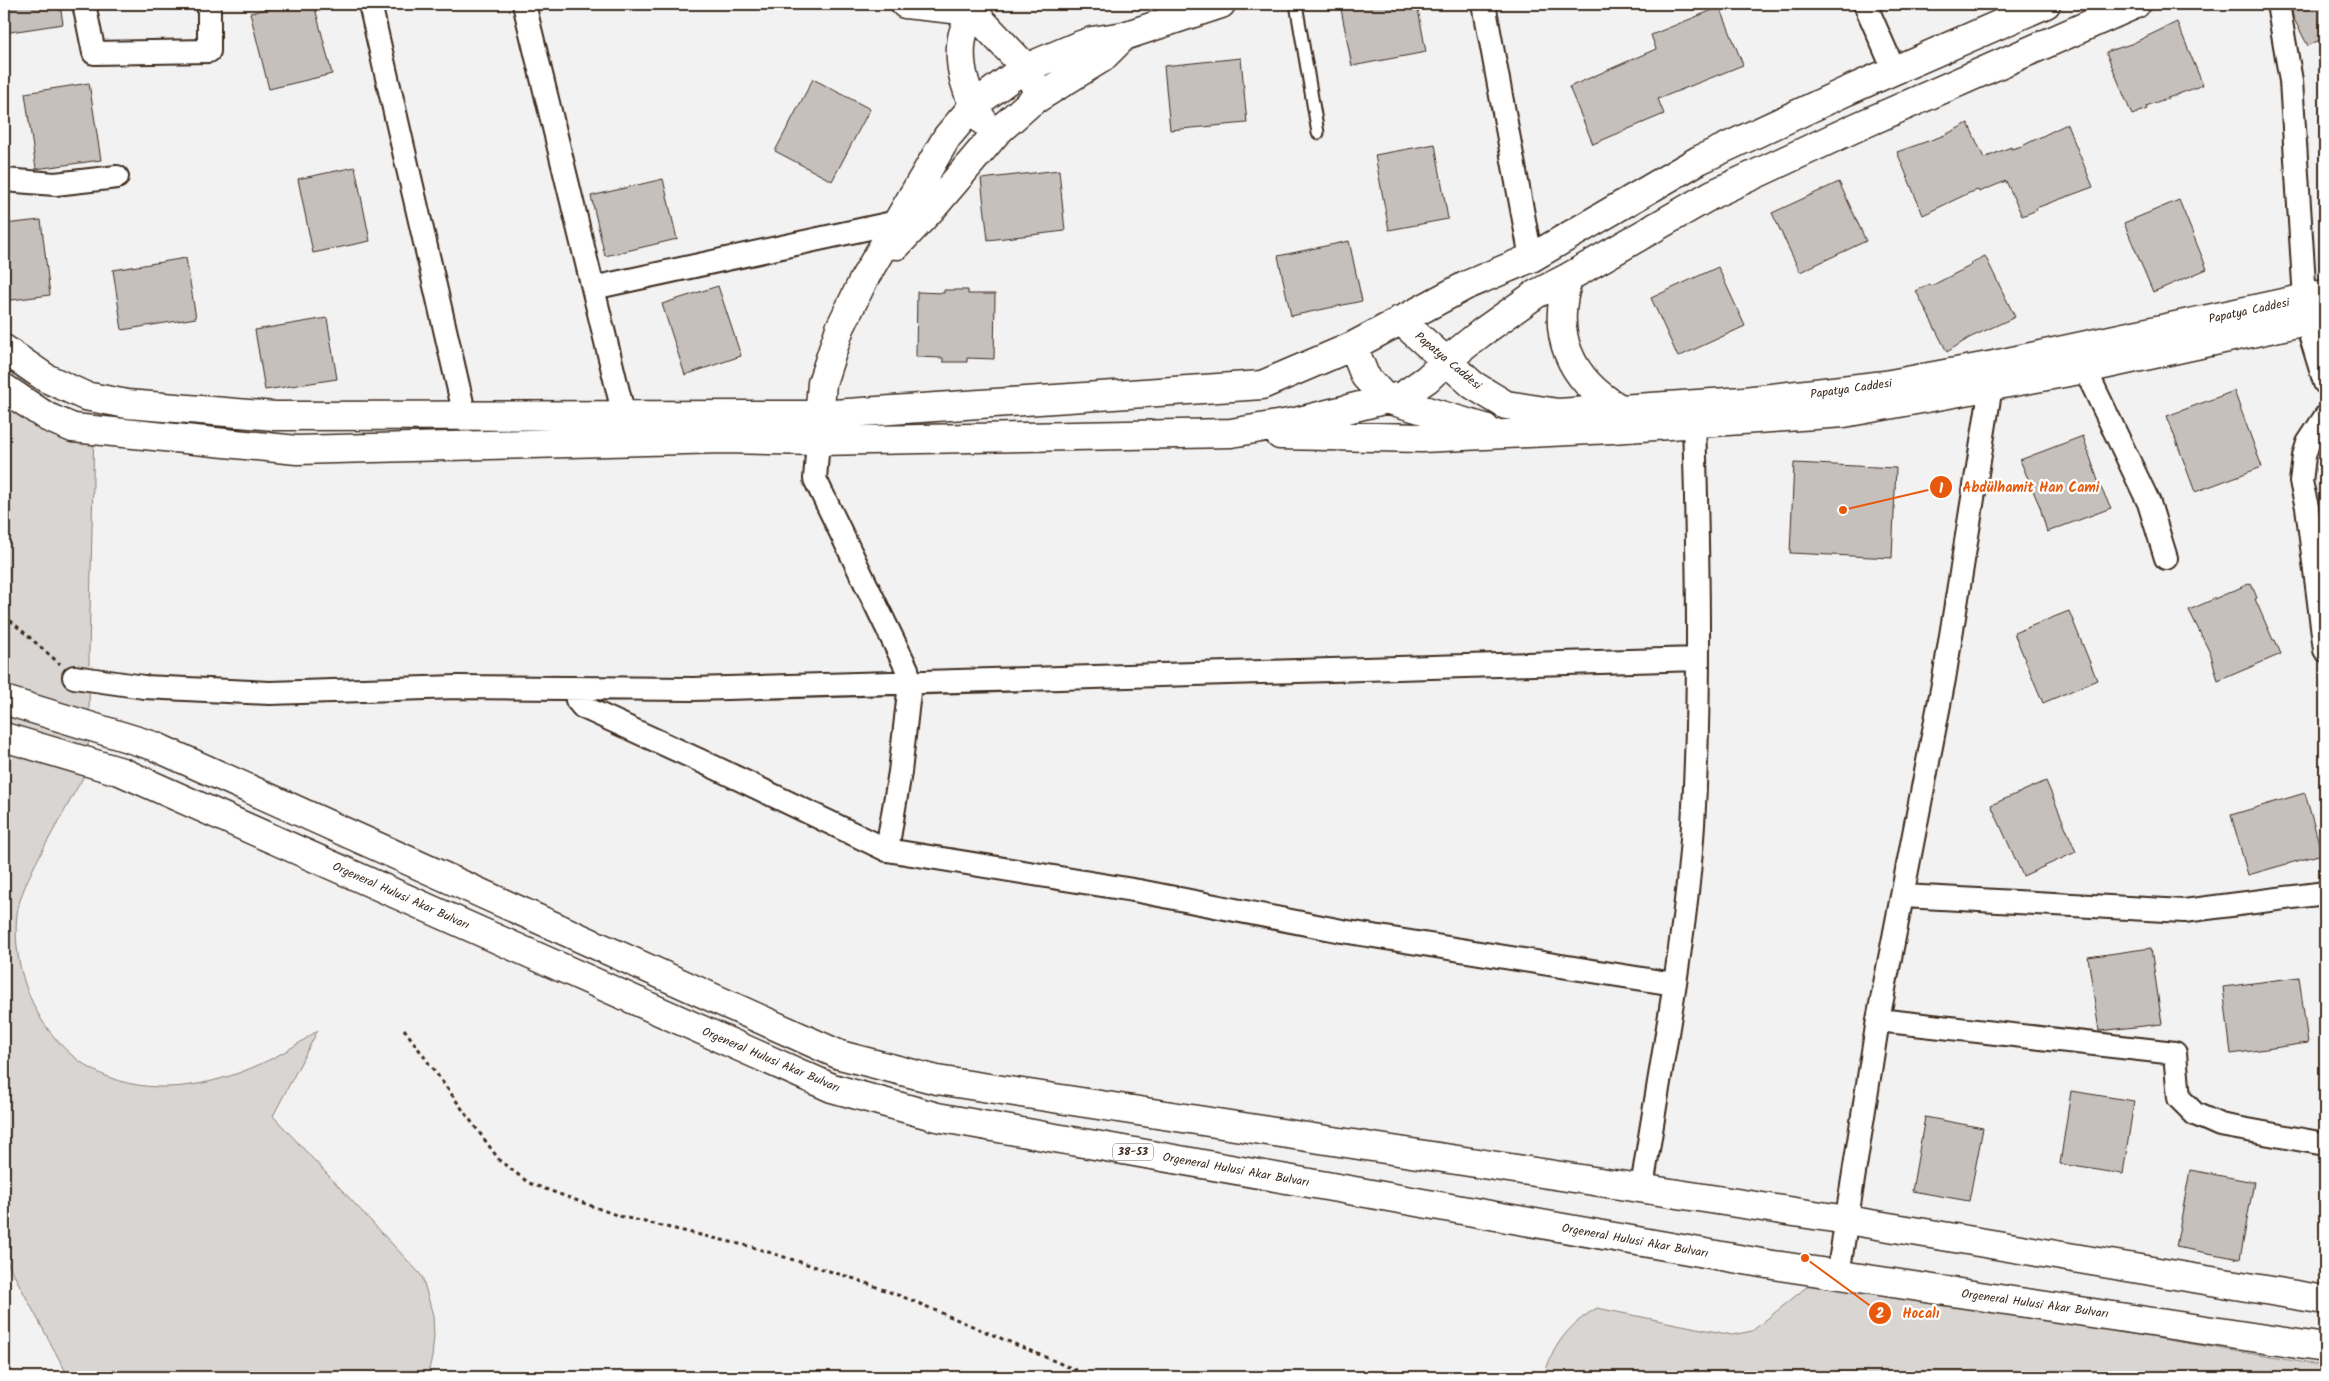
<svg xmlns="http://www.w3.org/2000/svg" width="2329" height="1381" viewBox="0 0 2329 1381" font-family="Kalam,sans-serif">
	<rect width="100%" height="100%" fill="#f3f2f2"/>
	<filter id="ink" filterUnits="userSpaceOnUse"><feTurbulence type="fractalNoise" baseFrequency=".02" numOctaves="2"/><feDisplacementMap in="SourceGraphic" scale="10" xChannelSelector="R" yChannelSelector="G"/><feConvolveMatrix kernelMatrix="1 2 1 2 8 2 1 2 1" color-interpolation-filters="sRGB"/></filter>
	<g filter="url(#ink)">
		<path fill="#e6e3e2" d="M2316 461H2325V578Z"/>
		<path fill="#d8d5d2" stroke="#8a8078" d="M4 367C33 388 57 412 94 417 93 495 91 574 89 652 89 690 90 728 87 766 86 775 78 786 73 795 57 827 21 881 17 914 13 951 23 990 43 1022 109 1123 236 1091 318 1030L273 1116 422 1276 433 1315 434 1336 432 1357 427 1377H81L67 1374 4 1256Z
			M1814 1281 2325 1366V1377H1544C1552 1346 1569 1324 1597 1308L1732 1335 1752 1331Z"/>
		<path fill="#c6c0bd" stroke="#3b2a1e" d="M4 4H60L63 24 4 33Z
			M288 4H314L332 74 269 89 250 13Z
			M1340 4H1417L1426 52 1352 66Z
			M2291 4H2325V37L2308 46 2293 17Z
			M1720 7 1743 65 1658 99 1664 114 1593 144 1569 87 1656 49 1651 35Z
			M2177 22 2203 85 2146 106 2147 109 2132 115 2106 52 2131 44Z
			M1241 58 1247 123 1170 130 1164 66Z
			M813 79 870 109 832 181 775 151Z
			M89 83 101 160 36 169 25 93Z
			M1968 123 1984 158 2011 147V149L2022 146 2067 124 2093 187 2036 208 2037 210 2022 216 2006 181 1979 192 1978 190 1969 193 1923 215 1897 152 1945 135Z
			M1435 144 1448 219 1389 230 1375 155Z
			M355 167 370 241 313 253 298 179Z
			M1059 170 1065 231 988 240 981 179Z
			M663 179 677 239 605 256 591 196Z
			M1839 182 1866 241 1800 272 1772 213Z
			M2179 200 2207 269 2153 292 2124 223Z
			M41 220 50 295 4 301V224Z
			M1349 241 1362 301 1291 316 1278 256Z
			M1985 256 2015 317 1969 338 1947 352 1916 291 1930 284 1931 286 1972 265 1971 263Z
			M186 258 196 318 122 330 113 270Z
			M1718 267 1745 326 1678 357 1651 298Z
			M718 286 741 356 685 375 662 304Z
			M944 290H968V294H995L994 359 967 358V362H943V358L916 357 917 292 944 293Z
			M327 318 337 379 265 390 255 330Z
			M2234 391 2262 467 2195 492 2167 416Z
			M2083 436 2099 484 2111 508 2047 532 2040 507 2020 460Z
			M1794 463 1896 468 1892 558 1790 553Z
			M2251 583 2257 598 2255 599 2273 640H2275L2281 654 2218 681 2211 655 2189 610Z
			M2069 611 2097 680 2043 703 2014 633Z
			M2046 781 2076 852 2023 876 1991 805Z
			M2305 793 2322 854 2248 875 2231 815Z
			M2151 948 2162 1024 2099 1031 2088 957Z
			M2299 977 2308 1043 2231 1054 2223 987Z
			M2071 1091 2134 1101 2123 1174 2060 1164Z
			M1925 1117 1983 1128 1969 1201 1912 1191Z
			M2190 1170 2254 1182 2240 1259 2176 1247Z"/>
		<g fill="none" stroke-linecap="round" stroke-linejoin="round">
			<g stroke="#3b2a1e" stroke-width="15">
				<path id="lane" d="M1296 4 1318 133"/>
			</g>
			<g stroke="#3b2a1e" stroke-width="26">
				<path id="street" d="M84 4 94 53 209 51V4
					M370 4 465 416
					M524 4 624 416
					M1484 4 1531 258
					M1865 4 1894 70
					M2278 4 2291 81 2305 299
					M4 180 55 184 117 177
					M593 288 897 222
					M2306 321 2325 383
					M2085 369 2149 503 2166 558
					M2325 417 2308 443 2304 456 2301 482 2307 507 2325 650
					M818 441 815 479 907 669 910 683 900 772 887 850
					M74 677 144 687 270 693 457 687 693 689 1698 659
					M575 688 577 700 583 707 714 767 887 850 1139 891 1342 931 1674 984
					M1903 896 2184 911 2325 893
					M1878 1020 2175 1053 2179 1098 2195 1114 2220 1125 2325 1144
					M1642 1188C1660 1068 1685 947 1693 825 1701 691 1698 557 1694 423
					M1838 1275 1878 1020 1944 679 1991 386"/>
			</g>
			<g stroke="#3b2a1e" stroke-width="31">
				<path id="secondary" d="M905 4 972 11 1027 69 1034 84
					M972 4C972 16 964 26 962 38 957 66 967 97 983 121
					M897 245 935 205 997 132 1031 102 1102 58 1124 36
					M1569 277C1550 333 1569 379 1619 408
					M1400 320 1473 385 1506 405 1558 413 1744 401 1885 385 1994 365 2325 294
					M1353 346 1365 376 1386 399 1485 428
					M4 349 46 378 85 396 127 404 275 416 818 415 1262 385 1353 346 1467 285 1531 258 1699 160 1847 91 2046 4
					M4 388 47 417 73 428 297 450 723 439 818 441 1231 433 1295 422 1404 395 1427 379 1446 361 1481 333 1536 294 1569 277 1713 194 1859 126 2136 4
					M818 432 822 383 840 328 864 279 947 137 974 105 1012 77 1033 65 1078 46 1092 41 1124 36 1221 4
					M1280 435 1422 438 1612 429 1844 413 2085 369 2325 317"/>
			</g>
			<g stroke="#3b2a1e" stroke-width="31">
				<path id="primary" d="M4 700 154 746 840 1055 937 1080 1847 1220 2325 1300
					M4 737 122 772 832 1088 937 1117 1767 1264 2325 1348"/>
			</g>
			<path stroke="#3b2a1e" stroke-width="3" stroke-dasharray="4 4" stroke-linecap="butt" d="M4 615 60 664
				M404 1029 500 1161 529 1183 619 1216 752 1247 855 1279 911 1300 1092 1377"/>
			<use href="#lane" stroke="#fff" stroke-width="11"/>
			<use href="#street" stroke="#fff" stroke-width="22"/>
			<use href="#secondary" stroke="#fff" stroke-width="28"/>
			<use href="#primary" stroke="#fff" stroke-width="28"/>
		</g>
	</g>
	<g text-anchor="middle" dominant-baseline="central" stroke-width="4.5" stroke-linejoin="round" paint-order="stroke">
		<rect fill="#fff" stroke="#766a62" stroke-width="1" x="1113" y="1143.5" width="40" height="17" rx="4"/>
		<g font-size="11" font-weight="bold" fill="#3b2a1e">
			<text x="1133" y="1152">38-53</text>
		</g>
		<g font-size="12" fill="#3b2a1e" stroke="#fff">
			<text transform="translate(2249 311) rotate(-12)">Papatya Caddesi</text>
			<text transform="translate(1448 361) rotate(40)">Papatya Caddesi</text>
			<text transform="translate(1851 389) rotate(-8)">Papatya Caddesi</text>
			<text transform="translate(401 896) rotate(24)">Orgeneral Hulusi Akar Bulvarı</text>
			<text transform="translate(771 1060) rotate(23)">Orgeneral Hulusi Akar Bulvarı</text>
			<text transform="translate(1236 1170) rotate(10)">Orgeneral Hulusi Akar Bulvarı</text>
			<text transform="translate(1635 1241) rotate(10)">Orgeneral Hulusi Akar Bulvarı</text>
			<text transform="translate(2035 1304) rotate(8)">Orgeneral Hulusi Akar Bulvarı</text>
		</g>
	</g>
	<path fill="none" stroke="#e8590c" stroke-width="2" d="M1843 510L1941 487M1805 1258L1880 1313"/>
	<g fill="#e8590c" stroke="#fff" stroke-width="2">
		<circle cx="1843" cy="510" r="5"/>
		<circle cx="1805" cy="1258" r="5"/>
		<circle cx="1941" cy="487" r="12"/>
		<circle cx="1880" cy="1313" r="12"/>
	</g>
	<g font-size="15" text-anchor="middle" font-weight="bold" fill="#fff">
		<text x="1941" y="493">1</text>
		<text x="1880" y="1318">2</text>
	</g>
	<g font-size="14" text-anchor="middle" font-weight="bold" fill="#e8590c" stroke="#fff" stroke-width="4.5" stroke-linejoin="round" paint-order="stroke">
		<text x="2031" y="492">Abdülhamit Han Cami</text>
		<text x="1921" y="1318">Hocalı</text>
	</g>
	<rect width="2329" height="1381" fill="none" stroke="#fff" stroke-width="20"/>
	<rect x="10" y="10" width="2309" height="1361" fill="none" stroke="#3b2a1e" stroke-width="2" filter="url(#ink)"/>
</svg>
